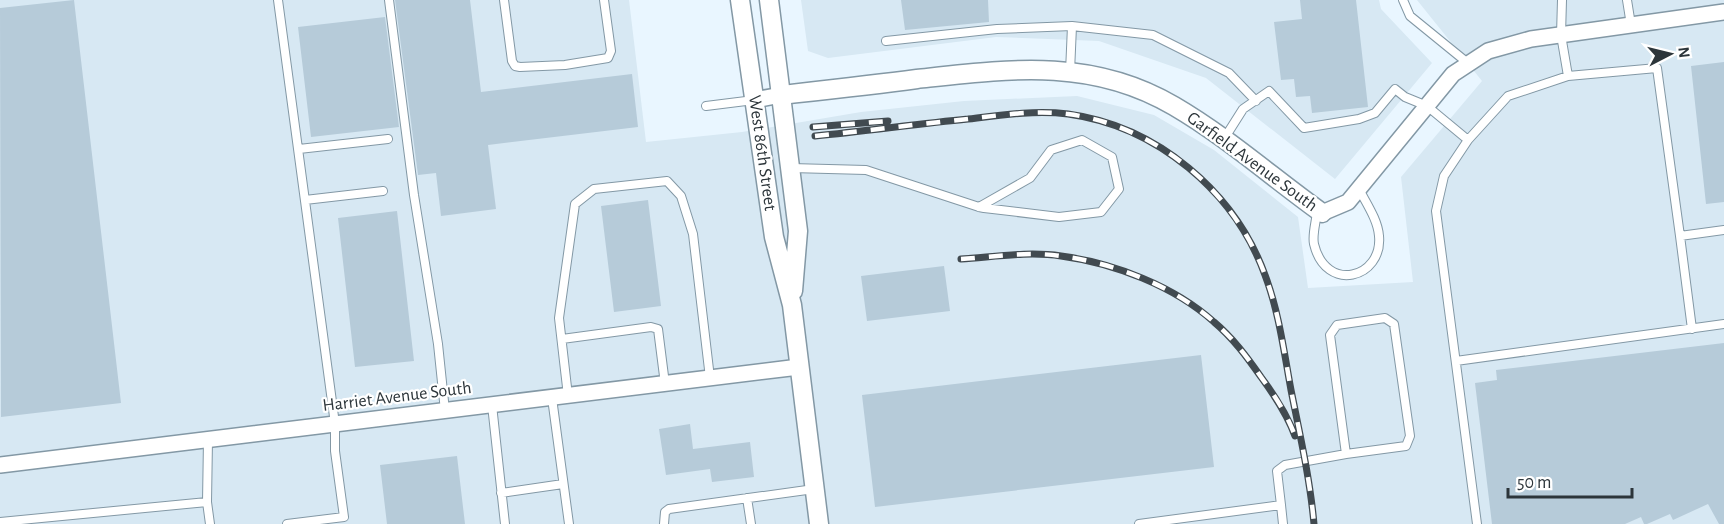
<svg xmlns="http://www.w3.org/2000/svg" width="1724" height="524" viewBox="0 0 1724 524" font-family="'Alegreya Sans',sans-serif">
	<rect width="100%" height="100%" fill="#e9f6ff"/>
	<path fill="#d7e8f3" d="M0 0H629L646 142 742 132 861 112 964 101 1077 96 1154 115 1214 150 1298 217 1308 288 1413 282 1401 177 1482 81 1417 0H1724V524H0Z
		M801 0H1379L1381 9 1432 63 1335 179 1206 78 1099 41 996 37 828 58 808 51Z"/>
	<path fill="#b6cbd9" d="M74 0 121 403 1 417 0 8Z
		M395 0H470L481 92 632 74 638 127 488 145 496 209 441 216 436 173 418 175Z
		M901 0H988L989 22 905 30Z
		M1300 0H1356L1368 107 1312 113 1310 96 1296 97 1294 79 1281 80 1274 22 1302 19Z
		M385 17 399 127 311 137 298 27Z
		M1724 62V202L1706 204 1691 66Z
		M648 200 661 306 614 312 601 206Z
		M397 211 414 361 355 367 338 218Z
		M944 266 950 311 867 321 861 276Z
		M1724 343V524H1719L1708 504 1673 520 1670 514 1647 524H1644L1641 517 1625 524H1492L1475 383 1497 380 1496 370Z
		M1201 355 1214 467 875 507 862 395Z
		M690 424 693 449 750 442 754 477 712 482 710 469 666 475 659 429Z
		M457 456 465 524H387L380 465Z"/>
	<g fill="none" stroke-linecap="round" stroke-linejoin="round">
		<g stroke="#8398a5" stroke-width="10">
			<path id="service" d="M278 0 335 424V451L344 517 287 524
				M389 0 414 195 438 344 445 411
				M504 0 512 61 515 66 520 67 565 65 608 58 611 51 604 0
				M1403 0 1410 16 1469 64
				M1627 0 1631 25
				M886 41 997 29 1072 26
				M1070 72 1072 26 1153 35 1229 73 1256 101
				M1568 76 1657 68 1680 236 1724 230
				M706 106 754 100
				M1224 139 1243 109 1269 91 1304 128 1359 119 1375 113 1395 89 1405 97 1427 106 1468 140 1508 96 1568 76 1561 35 1562 0
				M1468 140 1444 176 1436 211 1477 524
				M299 149 388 139
				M791 168 866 170 979 207 984 208 1059 217 1101 212 1119 189 1112 157 1082 140 1051 150 1030 178 979 207
				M305 200 383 191
				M1317 212C1316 222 1312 235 1314 244 1326 294 1383 278 1379 236 1378 220 1366 203 1359 189
				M1680 236 1692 329
				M562 339 651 327 658 329 665 384
				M1456 361 1724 324
				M568 396 559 318 575 204 594 189 667 181 681 196 693 234 710 378
				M552 398 569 524
				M492 405 505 524
				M501 493 563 484
				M747 498 751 524
				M207 502 208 440
				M1281 505 1277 471 1285 465 1346 454 1406 446 1410 436 1394 324 1385 318 1337 325 1330 335 1346 454
				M0 522 207 502 210 524
				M664 524 665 512 669 509 814 489
				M1139 524 1281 505 1283 524"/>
		</g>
		<g stroke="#8398a5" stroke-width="18">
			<path id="minor" d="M754 100 781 95
				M1322 213 1348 202 1453 74 1488 51 1531 39 1724 12
				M0 465 799 367"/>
		</g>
		<g stroke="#8398a5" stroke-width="21">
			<path id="tertiary" d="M740 0 774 237 792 305 819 524
				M769 0 798 231 793 291
				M781 95C826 90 872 85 917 79 1008 69 1091 57 1174 106 1227 137 1273 178 1322 213"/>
		</g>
		<use href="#service" stroke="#fff" stroke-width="8"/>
		<use href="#minor" stroke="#fff" stroke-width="15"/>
		<use href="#tertiary" stroke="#fff" stroke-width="18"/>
		<g stroke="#414a50" stroke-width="7">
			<path id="rail" d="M813 127 888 121
				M815 136C866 131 917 124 968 119 1001 115 1035 110 1068 114 1157 126 1235 192 1265 275 1279 312 1284 352 1291 390 1300 435 1310 479 1314 524
				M961 259C993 257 1028 251 1061 256 1114 263 1174 286 1214 322 1233 338 1247 357 1261 377 1275 396 1287 414 1295 436"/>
		</g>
		<use href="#rail" stroke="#fff" stroke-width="4.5" stroke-dasharray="14" stroke-linecap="butt"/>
	</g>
	<g text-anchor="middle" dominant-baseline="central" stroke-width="4.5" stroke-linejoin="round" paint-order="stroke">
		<g font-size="18" fill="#2c353a" stroke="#fff">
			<text transform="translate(762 153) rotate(82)">West 86th Street</text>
			<text transform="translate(1252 162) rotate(36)">Garfield Avenue South</text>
			<text transform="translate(397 397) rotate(-7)">Harriet Avenue South</text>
		</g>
	</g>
	<g transform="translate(1670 54) rotate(83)" stroke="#ffffff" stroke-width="4.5" paint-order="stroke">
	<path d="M0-4.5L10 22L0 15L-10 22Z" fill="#2c353a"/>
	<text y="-9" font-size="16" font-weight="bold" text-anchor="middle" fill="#2c353a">N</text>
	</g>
	<path d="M1508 488v9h124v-9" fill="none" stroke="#2c353a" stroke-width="3"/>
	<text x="1517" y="488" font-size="18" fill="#2c353a" stroke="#ffffff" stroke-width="4.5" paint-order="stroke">50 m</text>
</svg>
